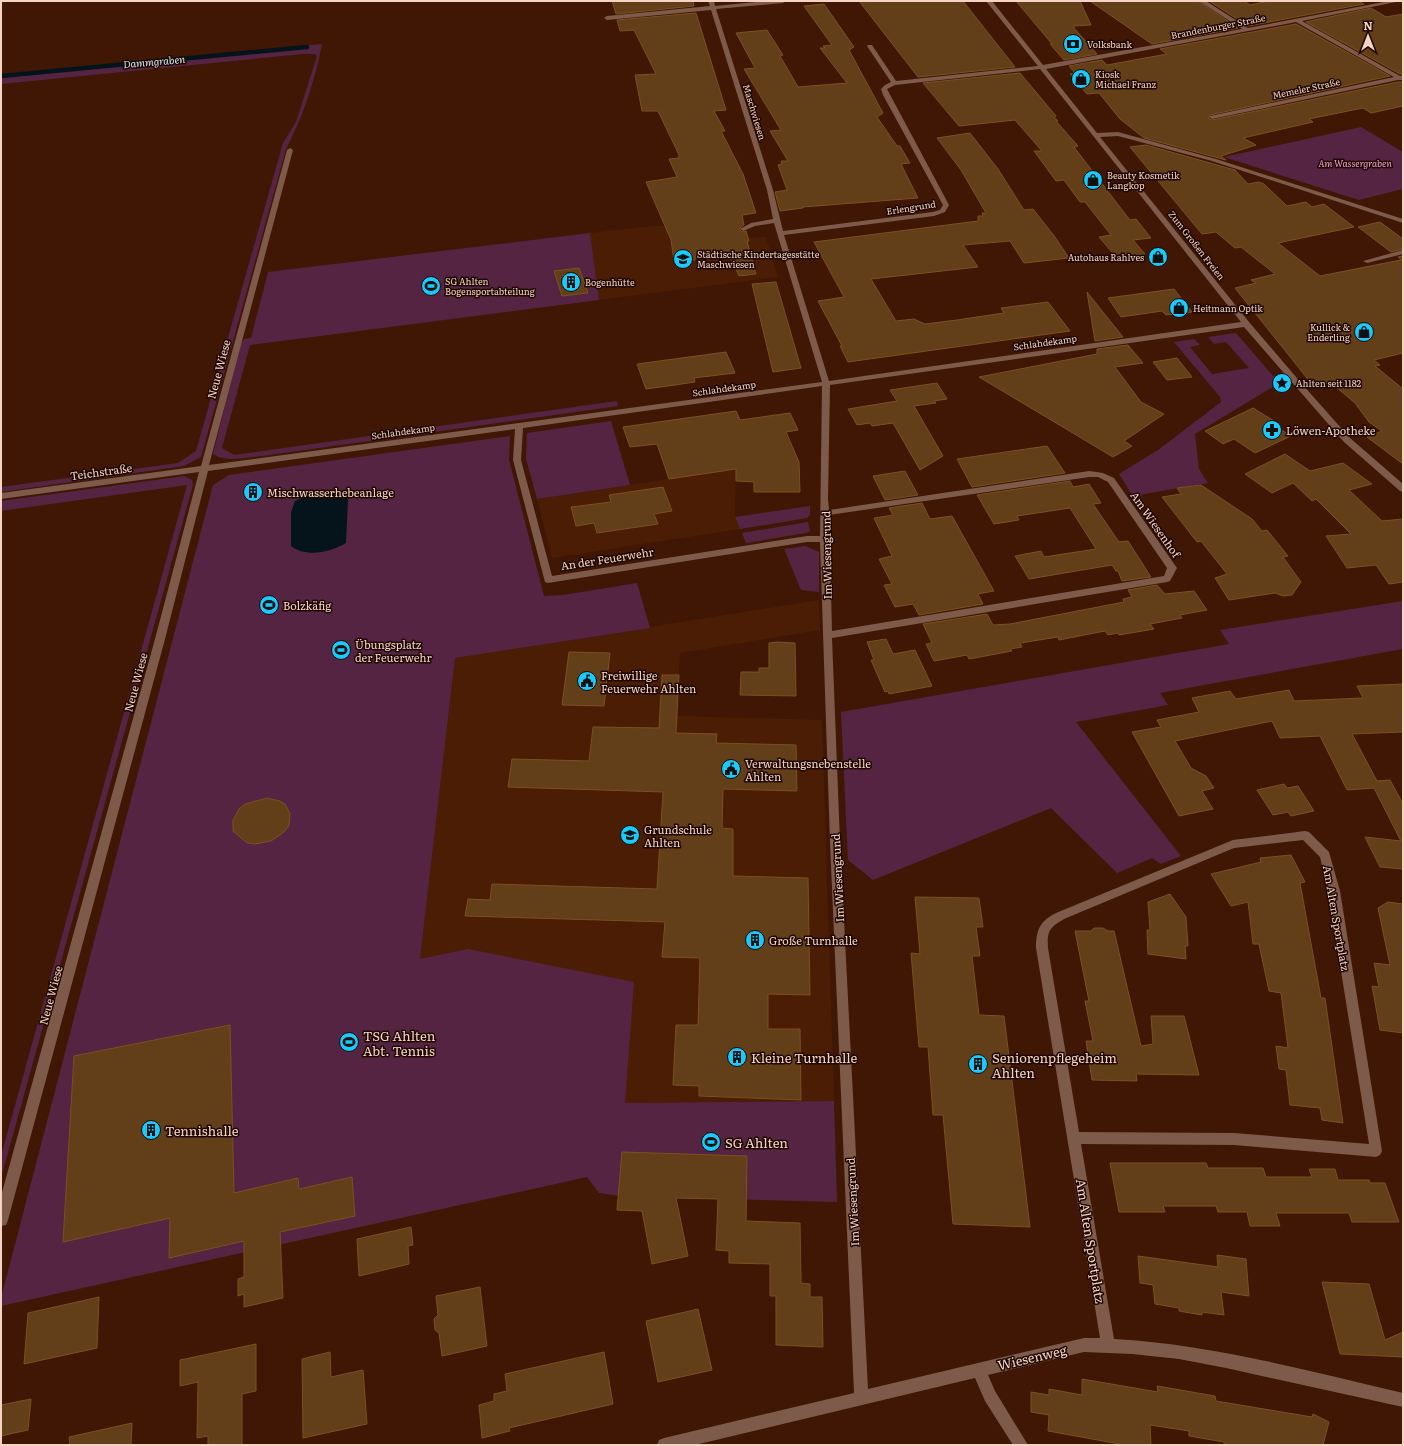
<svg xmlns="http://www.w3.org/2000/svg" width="1404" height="1446" viewBox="0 0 1404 1446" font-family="Literata,serif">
	<rect width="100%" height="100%" fill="#401704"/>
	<path fill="#4b1d05" d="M652 226H667L669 240 696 236 746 232 748 238 766 237 778 277 599 300 590 233Z
		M736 469 735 517 740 529 552 558 537 499Z
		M819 600 820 630 680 653 677 716 822 720 834 1101 625 1103 420 959 455 658Z"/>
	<path fill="#562443" d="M322 44C315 81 303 116 286 149L201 457 184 466 1 492V487L178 463 196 451 283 143 296 122 317 56 315 54H303L1 84V74Z
		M1361 127 1403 152V189L1359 200 1224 157Z
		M590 233 599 300 250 345 222 448 234 455 617 401 618 406 262 456C248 457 225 463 213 454L240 346 244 339 251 338 268 272Z
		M1236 333 1279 383 1195 434 1199 469 1208 483 1144 494 1134 498 1119 474 1158 450 1221 402 1220 397 1174 342 1194 339 1200 345 1190 347 1212 374 1249 368 1226 342 1214 344 1208 337Z
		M611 421 630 485 537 499 526 459 527 433Z
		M510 436 509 460 544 596 563 595 637 583 650 628 455 658 420 959 468 949 634 982 625 1103 834 1101 837 1202 619 1196 599 1193 587 1177 1 1306V1298L213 485 229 475Z
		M185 476 192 480 193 485 1 1178V1156L187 485 1 511V501Z
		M810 506V515L807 518 740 529 735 517Z
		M808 522 810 531 806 533 746 543 742 533Z
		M805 546 819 552V592L801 590 784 549Z
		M1403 601V649L1160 693 1168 705 1076 722 1181 856 1161 864 1152 858 1117 873 1051 808 873 880 848 860 841 712 1229 644 1220 630Z"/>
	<path fill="#05141a" d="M336 493H346L348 500 346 543C331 552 306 558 291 546V512L295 501 305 497Z"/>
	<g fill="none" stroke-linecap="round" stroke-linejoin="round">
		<path stroke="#05141a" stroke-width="4.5" d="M1 76 307 47"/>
	</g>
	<path fill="#623e19" stroke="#7d501f" d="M612 1H693L694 6 616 14Z
		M859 1H963L1015 67 918 77Z
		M1016 1H1080L1091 25 1074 26V28L1097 54 1064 60 1050 44H1052Z
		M1090 1H1198L1238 28 1152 44Z
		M1209 1H1244L1250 5 1269 1H1358L1364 4 1248 26Z
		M824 4 854 47 849 50 883 113 877 117 897 146H900L910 163 901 164 918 198 803 207V208L780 211 775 192 787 190 778 165 782 164 781 161H788L770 131 781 130 744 69 755 68 736 33 767 30 783 55 780 56 798 87 847 83 820 48H825L823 46 832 45 804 6Z
		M1371 8 1386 17 1403 14V74H1400L1306 22Z
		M696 13 726 110 714 111 725 131H721L743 174 756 213 742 215 744 225 739 229 742 232 746 231 749 241H747L756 274 739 276 730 255 695 257V260L674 261 671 240 646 182 677 177 669 159 679 158V155L658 111H642L635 75 656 74 634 30 620 31 617 20Z
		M1296 24 1390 76 1210 115 1208 118 1212 120 1398 82H1403V106L1371 113 1363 108 1309 119 1313 122 1243 138 1256 145 1221 156 1226 160 1144 138 1120 119 1099 93 1087 94 1070 74 1075 73 1069 66 1102 60 1107 65 1167 54 1160 49Z
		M1020 73 1056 116 1054 117 1058 121H1056L1078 146 1074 147 1126 215 1130 220 1136 219 1151 238 1133 240 1145 254 1117 258 1099 237 1111 235 1085 202H1080L1064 180 1056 181 1034 151H1042L1015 120 959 126 923 83Z
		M970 133 998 169 1024 210 1033 209 1055 237 1069 258 1024 263 1010 241 963 245 978 267 871 279 896 321 914 319 925 324 957 320 1004 313 1001 308 1048 302 1070 331 848 362 840 346H842L818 301 844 297 814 242 978 221V216H983L982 213H986L961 170 937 138Z
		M1146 145 1235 170 1248 184 1259 182 1264 184 1287 206 1306 202 1312 207 1324 204 1354 227 1278 243 1320 276 1401 260 1398 257 1403 256V353L1374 360 1380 365 1375 366 1403 389V464L1367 437 1382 431 1369 422 1355 403 1336 387 1332 388 1322 380 1311 383 1235 288 1256 283 1251 280 1275 274 1241 247 1235 248 1216 232 1202 234 1130 147Z
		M1380 222 1403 239V249L1391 252 1358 227Z
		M579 268 588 293 562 296 554 271Z
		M776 282 801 368 773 372 752 284Z
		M1174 289 1192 312 1166 315 1162 311 1121 317 1108 298Z
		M1087 292 1123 337 1095 341Z
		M1128 345 1143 363 1115 367 1141 402 1164 414 1124 441 1132 446 1113 457 979 377 1097 354V349Z
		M726 352 735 373 694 378 695 382 675 385 646 389 637 364Z
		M1177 358 1192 377 1167 380 1153 362Z
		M937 383 947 399 934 401 936 403 914 406 943 456 920 470 893 423 872 426 870 423 857 425 848 409 897 401 890 390Z
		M1253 408 1274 421 1270 423 1291 436 1255 453 1234 439 1223 444 1205 431Z
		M736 411 740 420 790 413 798 430 786 432 799 462 800 492H754V482L736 481V469L669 479 657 444 630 447 623 427Z
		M1047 446 1065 473 972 487 957 459Z
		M1285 454 1310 471 1343 463 1372 484 1349 490 1382 521 1403 519V582L1389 584 1376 565 1347 568 1326 536 1351 534 1316 499 1312 501 1293 483 1272 493 1245 474Z
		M905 471 918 495 885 500 873 476Z
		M1070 481 1073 487 1089 484 1101 503 1093 504 1119 542 1128 541 1151 577 1122 581 1118 571H1116L1112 565 1029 579 1015 556 1041 551 1044 557 1096 549 1070 508 1017 516 1019 520 994 524 977 495Z
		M1201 485 1252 519 1262 531 1267 530 1288 556 1283 557 1301 582 1292 595 1283 596 1275 593 1229 600 1215 578 1227 574 1201 541 1197 542 1162 497 1181 494 1177 488Z
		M663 487 672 511 654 514 658 524 597 533 594 523 576 526 571 507 611 502 609 495Z
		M922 503 930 519 952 516 994 591 978 594 983 604 919 615 913 604 895 607 884 585 892 584 879 559 892 556 874 518 893 515 889 508Z
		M1157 585 1165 594 1194 591 1207 610 1180 615 1182 618 1150 624 1154 629 1119 635 1118 633 1108 635 1105 631 1059 640 1058 637 1020 643 1022 647 1010 649 1012 651 969 659 967 655 934 661 926 644 932 643 923 624 987 614 993 625 1010 624 1124 602 1123 599 1132 597 1128 590Z
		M886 639 893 654 915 650 932 686 889 694 888 691 885 692 871 660H874L867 642Z
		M778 642 795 643 796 696 740 695 741 672H759V668H769V643Z
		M569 652 610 653 604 706 562 705Z
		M662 675H679L676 733 717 734 716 743 796 745 797 791 723 789 722 828 733 829V876L808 878 810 995 768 994V1029H800L801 1100 699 1096V1086L673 1085 676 1025H698L700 958 662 957 665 922 465 916 468 899 490 900 492 884 657 889 663 792 508 787 512 759 589 761 593 727 659 728Z
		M1403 684V732L1352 734 1377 781 1390 780 1403 804V869L1380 867 1365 837 1401 841 1374 788 1347 790 1320 736 1280 738 1272 721 1175 741 1191 768 1206 776 1214 788 1202 791 1213 809 1179 816 1132 732 1161 727 1157 720 1199 712 1192 698 1230 691 1236 699 1289 690 1294 701 1363 698 1357 686Z
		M1284 784 1287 788 1298 786 1314 811 1291 816 1288 812 1273 815 1257 790Z
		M267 798 280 801 285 804 290 814 289 826 284 832 271 841 255 844 247 843 233 831V820L239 809 245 804Z
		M1291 855 1305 882 1300 883 1321 998H1325L1343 1123 1322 1120 1320 1108 1290 1105 1286 1070 1279 1069 1276 1046 1288 1048 1281 993 1269 991 1259 944H1253L1248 902 1231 906 1211 874 1261 862 1260 858Z
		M1170 894 1186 917 1188 946H1185L1186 959 1148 954 1147 930H1150L1148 902Z
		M915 897 979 898 983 927H976L980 956H972L979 1015 1004 1016 1030 1227 953 1224 943 1115H933L928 1047H919L911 953 920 954Z
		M1388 902 1403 904V1033L1380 1030 1372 986 1379 987 1374 963 1390 965 1378 908Z
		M1094 928H1103L1108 931H1114L1141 1046 1153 1044 1151 1016H1184L1199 1075 1136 1074 1137 1081 1092 1080 1086 1041H1093L1085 1001H1089L1075 931H1091Z
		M230 1025 234 1193 298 1178 299 1189 352 1177 355 1216 280 1232 283 1298 244 1307V1294L238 1296V1279L244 1277V1241L169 1258 170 1218 63 1242 74 1056Z
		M622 1152 747 1156 746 1221 800 1223 801 1283 810 1284V1297H822L823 1347 776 1345V1296H770V1264L729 1263V1251L716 1250 718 1199 676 1198 688 1256 652 1264 642 1211 617 1210Z
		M1110 1163H1206L1208 1168H1263L1266 1177H1312L1309 1169H1335L1338 1180H1369L1370 1183H1385L1399 1222H1352L1349 1213H1276L1280 1226H1250L1247 1212H1218L1216 1206H1163L1165 1212H1119Z
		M411 1227 413 1245 408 1246 409 1264 359 1276 357 1239Z
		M1217 1255 1246 1259 1249 1296 1221 1292 1224 1315 1202 1312V1315L1179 1311V1308L1155 1304 1153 1285 1140 1283 1138 1256 1218 1267Z
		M1322 1282 1369 1284 1385 1340 1403 1332V1357L1340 1354Z
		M480 1287 487 1346 442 1356 439 1333 435 1330 434 1319 438 1315 436 1296Z
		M99 1297 97 1348 24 1364 28 1313Z
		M698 1309 712 1370 658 1382 646 1321Z
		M256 1344V1391L242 1394V1445H208V1436L197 1438 198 1382 180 1386V1360Z
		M330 1352 331 1377 363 1370 367 1424 303 1438 302 1359Z
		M604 1352 613 1404 509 1428 510 1431 482 1438 479 1405 494 1401V1394L507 1391 505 1374Z
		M1082 1379 1158 1392 1157 1386 1215 1396 1216 1401 1312 1417 1313 1414 1329 1422 1323 1445H1224V1442L1189 1436V1431L1150 1425 1151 1445H1125L1048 1431 1049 1415 1031 1412V1392L1049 1395V1389L1082 1395Z
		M31 1399 28 1430 1 1436V1405Z
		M132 1423 131 1445H70L69 1437Z"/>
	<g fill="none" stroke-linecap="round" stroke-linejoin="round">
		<path fill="#7e5a4a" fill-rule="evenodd" d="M708 1H714L715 6 766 1H786L783 3 716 9 773 190 783 231 933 212 940 210 943 205 883 95 881 89 885 85 891 82 867 46 868 45H872L896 81 1038 66 986 1H992L1043 65 1242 29 1199 1H1206L1248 28 1389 1H1401L1302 21 1400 76 1403 75V80H1398L1212 119 1209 117 1210 116 1394 77 1296 22 1046 69 1097 133 1118 132 1216 159 1403 219V223L1212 161 1118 136 1100 137 1249 322 1302 384 1350 438 1403 484V492L1400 491 1344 442 1244 327 830 385 828 499 829 510 1089 471 1103 473 1114 478 1177 568 1170 581 1167 582 832 638 840 842 868 1389 1084 1338H1100L1036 948C1036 930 1040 921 1056 913L1233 840 1305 831 1309 832 1329 852 1340 891 1382 1151 1380 1155 1376 1157 1234 1145 1081 1144 1114 1339C1210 1344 1309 1371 1403 1393V1407L1226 1368 1179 1359 1132 1354 1084 1352 988 1375 995 1391 1028 1445H1013L985 1401 975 1378 695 1445H657L659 1440 664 1438 854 1393 830 842 820 542H807L548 583 545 582 513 460 515 429 208 471 165 639 8 1220 6 1225 1 1226V1196L155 639 199 472 1 499V493L201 466 287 150 290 148 293 150 209 465 822 382 774 223 755 226 743 231 740 229 751 223 773 219 767 190 711 10 607 20 604 18 607 16 710 6ZM1040 69 1241 322 829 381 784 235 934 216 945 212 949 205 887 89 895 85ZM822 386 820 536H807L552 576 521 460 523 428ZM1089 477H1098L1108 482 1167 568 1164 576 832 631 829 515ZM1303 840 1320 857 1328 891 1369 1144 1234 1133 1079 1132 1048 948C1047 931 1049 928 1064 919L1234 848Z
			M1403 250V254L1367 263 1363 261Z"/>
	</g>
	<defs>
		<g id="bank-disc" transform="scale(1)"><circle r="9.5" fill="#19cafc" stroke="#1d0701"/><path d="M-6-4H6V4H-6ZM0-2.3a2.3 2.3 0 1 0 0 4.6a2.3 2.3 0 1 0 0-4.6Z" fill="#111"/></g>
		<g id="shop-disc" transform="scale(1)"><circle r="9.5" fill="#19cafc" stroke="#1d0701"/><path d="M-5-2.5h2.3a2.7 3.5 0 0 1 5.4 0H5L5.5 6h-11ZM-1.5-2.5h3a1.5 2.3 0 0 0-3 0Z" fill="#111"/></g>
		<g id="school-disc" transform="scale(1)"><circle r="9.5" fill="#19cafc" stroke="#1d0701"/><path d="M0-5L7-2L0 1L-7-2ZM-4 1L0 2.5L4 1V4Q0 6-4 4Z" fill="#111"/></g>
		<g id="building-disc" transform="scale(1)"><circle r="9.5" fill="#19cafc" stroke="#1d0701"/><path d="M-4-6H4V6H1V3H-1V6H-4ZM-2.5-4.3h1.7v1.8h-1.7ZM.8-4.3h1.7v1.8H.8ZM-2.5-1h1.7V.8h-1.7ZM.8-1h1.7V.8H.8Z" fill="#111"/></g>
		<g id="stadium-disc" transform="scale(1)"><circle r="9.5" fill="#19cafc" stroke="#1d0701"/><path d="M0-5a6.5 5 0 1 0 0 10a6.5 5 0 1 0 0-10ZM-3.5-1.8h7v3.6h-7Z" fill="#111"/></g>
		<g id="sight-disc" transform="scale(1)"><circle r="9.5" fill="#19cafc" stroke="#1d0701"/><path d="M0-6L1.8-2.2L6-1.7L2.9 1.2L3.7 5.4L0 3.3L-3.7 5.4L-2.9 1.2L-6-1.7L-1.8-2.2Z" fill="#111"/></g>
		<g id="pharmacy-disc" transform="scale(1)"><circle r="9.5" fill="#19cafc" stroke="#1d0701"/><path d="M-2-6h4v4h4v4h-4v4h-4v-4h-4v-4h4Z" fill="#111"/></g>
		<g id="civic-disc" transform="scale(1)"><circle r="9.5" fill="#19cafc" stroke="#1d0701"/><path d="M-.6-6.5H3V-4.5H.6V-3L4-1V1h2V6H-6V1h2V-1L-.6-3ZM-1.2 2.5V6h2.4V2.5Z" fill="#111"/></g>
	</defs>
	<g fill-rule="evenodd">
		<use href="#bank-disc" x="1073" y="44"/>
		<use href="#shop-disc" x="1081" y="79"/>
		<use href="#shop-disc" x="1093" y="180"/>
		<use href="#shop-disc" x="1158" y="257"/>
		<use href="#school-disc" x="683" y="259"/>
		<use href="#building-disc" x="571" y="282"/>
		<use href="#stadium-disc" x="431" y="286"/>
		<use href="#shop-disc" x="1179" y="308"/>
		<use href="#shop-disc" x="1364" y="332"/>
		<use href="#sight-disc" x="1282" y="383"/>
		<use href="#pharmacy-disc" x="1272" y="430"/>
		<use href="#building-disc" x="253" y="492"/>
		<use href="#stadium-disc" x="269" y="605"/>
		<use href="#stadium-disc" x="341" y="650"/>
		<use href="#civic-disc" x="587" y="681"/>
		<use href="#civic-disc" x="731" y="769"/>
		<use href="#school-disc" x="630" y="835"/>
		<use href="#building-disc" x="755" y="940"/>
		<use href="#stadium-disc" x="349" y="1042"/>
		<use href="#building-disc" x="737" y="1057"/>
		<use href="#building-disc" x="978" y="1064"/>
		<use href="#building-disc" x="151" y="1130"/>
		<use href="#stadium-disc" x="711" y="1142"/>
	</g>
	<g text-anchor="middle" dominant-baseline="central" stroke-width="3" stroke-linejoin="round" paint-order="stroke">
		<g font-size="9" fill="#f6d4c5" stroke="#1d0701">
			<text transform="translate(1218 26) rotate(-11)">Brandenburger Straße</text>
			<text transform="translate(1306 88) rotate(-12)">Memeler Straße</text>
			<text transform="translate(755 112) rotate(73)">Maschwiesen</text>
			<text transform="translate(911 207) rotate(-9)">Erlengrund</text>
			<text transform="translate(1197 245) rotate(52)">Zum Großen Freien</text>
			<text transform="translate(1045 342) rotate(-8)">Schlahdekamp</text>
			<text transform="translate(724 388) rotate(-8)">Schlahdekamp</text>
			<text transform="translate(403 431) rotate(-8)">Schlahdekamp</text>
		</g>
		<g font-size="9" fill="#f6d4c5" stroke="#1d0701" text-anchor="start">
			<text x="1087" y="44">Volksbank</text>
			<text x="1095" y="74">Kiosk<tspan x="1095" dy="10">Michael Franz</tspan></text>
			<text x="1107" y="175">Beauty Kosmetik<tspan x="1107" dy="10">Langkop</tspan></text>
			<text x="697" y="254">Städtische Kindertagesstätte<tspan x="697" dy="10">Maschwiesen</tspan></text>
			<text x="1144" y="257" text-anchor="end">Autohaus Rahlves</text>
			<text x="445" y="281">SG Ahlten<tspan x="445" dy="10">Bogensportabteilung</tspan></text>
			<text x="585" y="282">Bogenhütte</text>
			<text x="1193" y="308">Heitmann Optik</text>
			<text x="1350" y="327" text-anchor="end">Kullick &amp;<tspan x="1350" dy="10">Enderling</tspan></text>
			<text x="1296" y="383">Ahlten seit 1182</text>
		</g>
		<g font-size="9" font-style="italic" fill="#f7a0d2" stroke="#1d0701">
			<text x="1355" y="163">Am Wassergraben</text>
		</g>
		<g font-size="10" font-style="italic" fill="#cde6f0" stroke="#1d0701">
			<text transform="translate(154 61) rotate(-5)">Dammgraben</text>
		</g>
		<g font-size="11" fill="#f6d4c5" stroke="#1d0701">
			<text transform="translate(218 369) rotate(-75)">Neue Wiese</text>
			<text transform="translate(101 471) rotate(-8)">Teichstraße</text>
			<text transform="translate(1156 524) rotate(55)">Am Wiesenhof</text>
			<text transform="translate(826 555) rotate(-91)">Im Wiesengrund</text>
			<text transform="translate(607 558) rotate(-9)">An der Feuerwehr</text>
			<text transform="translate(135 682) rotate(-75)">Neue Wiese</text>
			<text transform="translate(837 878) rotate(-93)">Im Wiesengrund</text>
			<text transform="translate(1337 918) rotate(80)">Am Alten Sportplatz</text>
			<text transform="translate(50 995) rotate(-75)">Neue Wiese</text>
			<text transform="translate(852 1202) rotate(-93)">Im Wiesengrund</text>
		</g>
		<g font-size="11" fill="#f6d4c5" stroke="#1d0701" text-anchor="start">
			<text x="1286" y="430">Löwen-Apotheke</text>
			<text x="267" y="492">Mischwasserhebeanlage</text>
			<text x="283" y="605">Bolzkäfig</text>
			<text x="355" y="644">Übungsplatz<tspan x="355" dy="13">der Feuerwehr</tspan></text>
			<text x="601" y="675">Freiwillige<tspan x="601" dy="13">Feuerwehr Ahlten</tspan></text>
			<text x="745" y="763">Verwaltungsnebenstelle<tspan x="745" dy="13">Ahlten</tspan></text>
			<text x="644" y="829">Grundschule<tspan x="644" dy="13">Ahlten</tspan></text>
			<text x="769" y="940">Große Turnhalle</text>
		</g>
		<g font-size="13" fill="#f6d4c5" stroke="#1d0701" text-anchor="start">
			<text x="363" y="1035">TSG Ahlten<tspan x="363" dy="15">Abt. Tennis</tspan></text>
			<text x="751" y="1057">Kleine Turnhalle</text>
			<text x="992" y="1057">Seniorenpflegeheim<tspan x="992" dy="15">Ahlten</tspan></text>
			<text x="165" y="1130">Tennishalle</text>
			<text x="725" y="1142">SG Ahlten</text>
		</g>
		<g font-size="13" fill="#f6d4c5" stroke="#1d0701">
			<text transform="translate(1091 1241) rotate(81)">Am Alten Sportplatz</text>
			<text transform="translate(1032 1357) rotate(-13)">Wiesenweg</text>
		</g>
	</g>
	<rect width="1404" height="1446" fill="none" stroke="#f6d4c5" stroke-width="4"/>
	<g transform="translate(1368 36)" stroke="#1d0701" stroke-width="3" paint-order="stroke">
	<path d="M0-3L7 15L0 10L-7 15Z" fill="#f6d4c5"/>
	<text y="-6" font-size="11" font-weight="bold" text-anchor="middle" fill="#f6d4c5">N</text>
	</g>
</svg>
